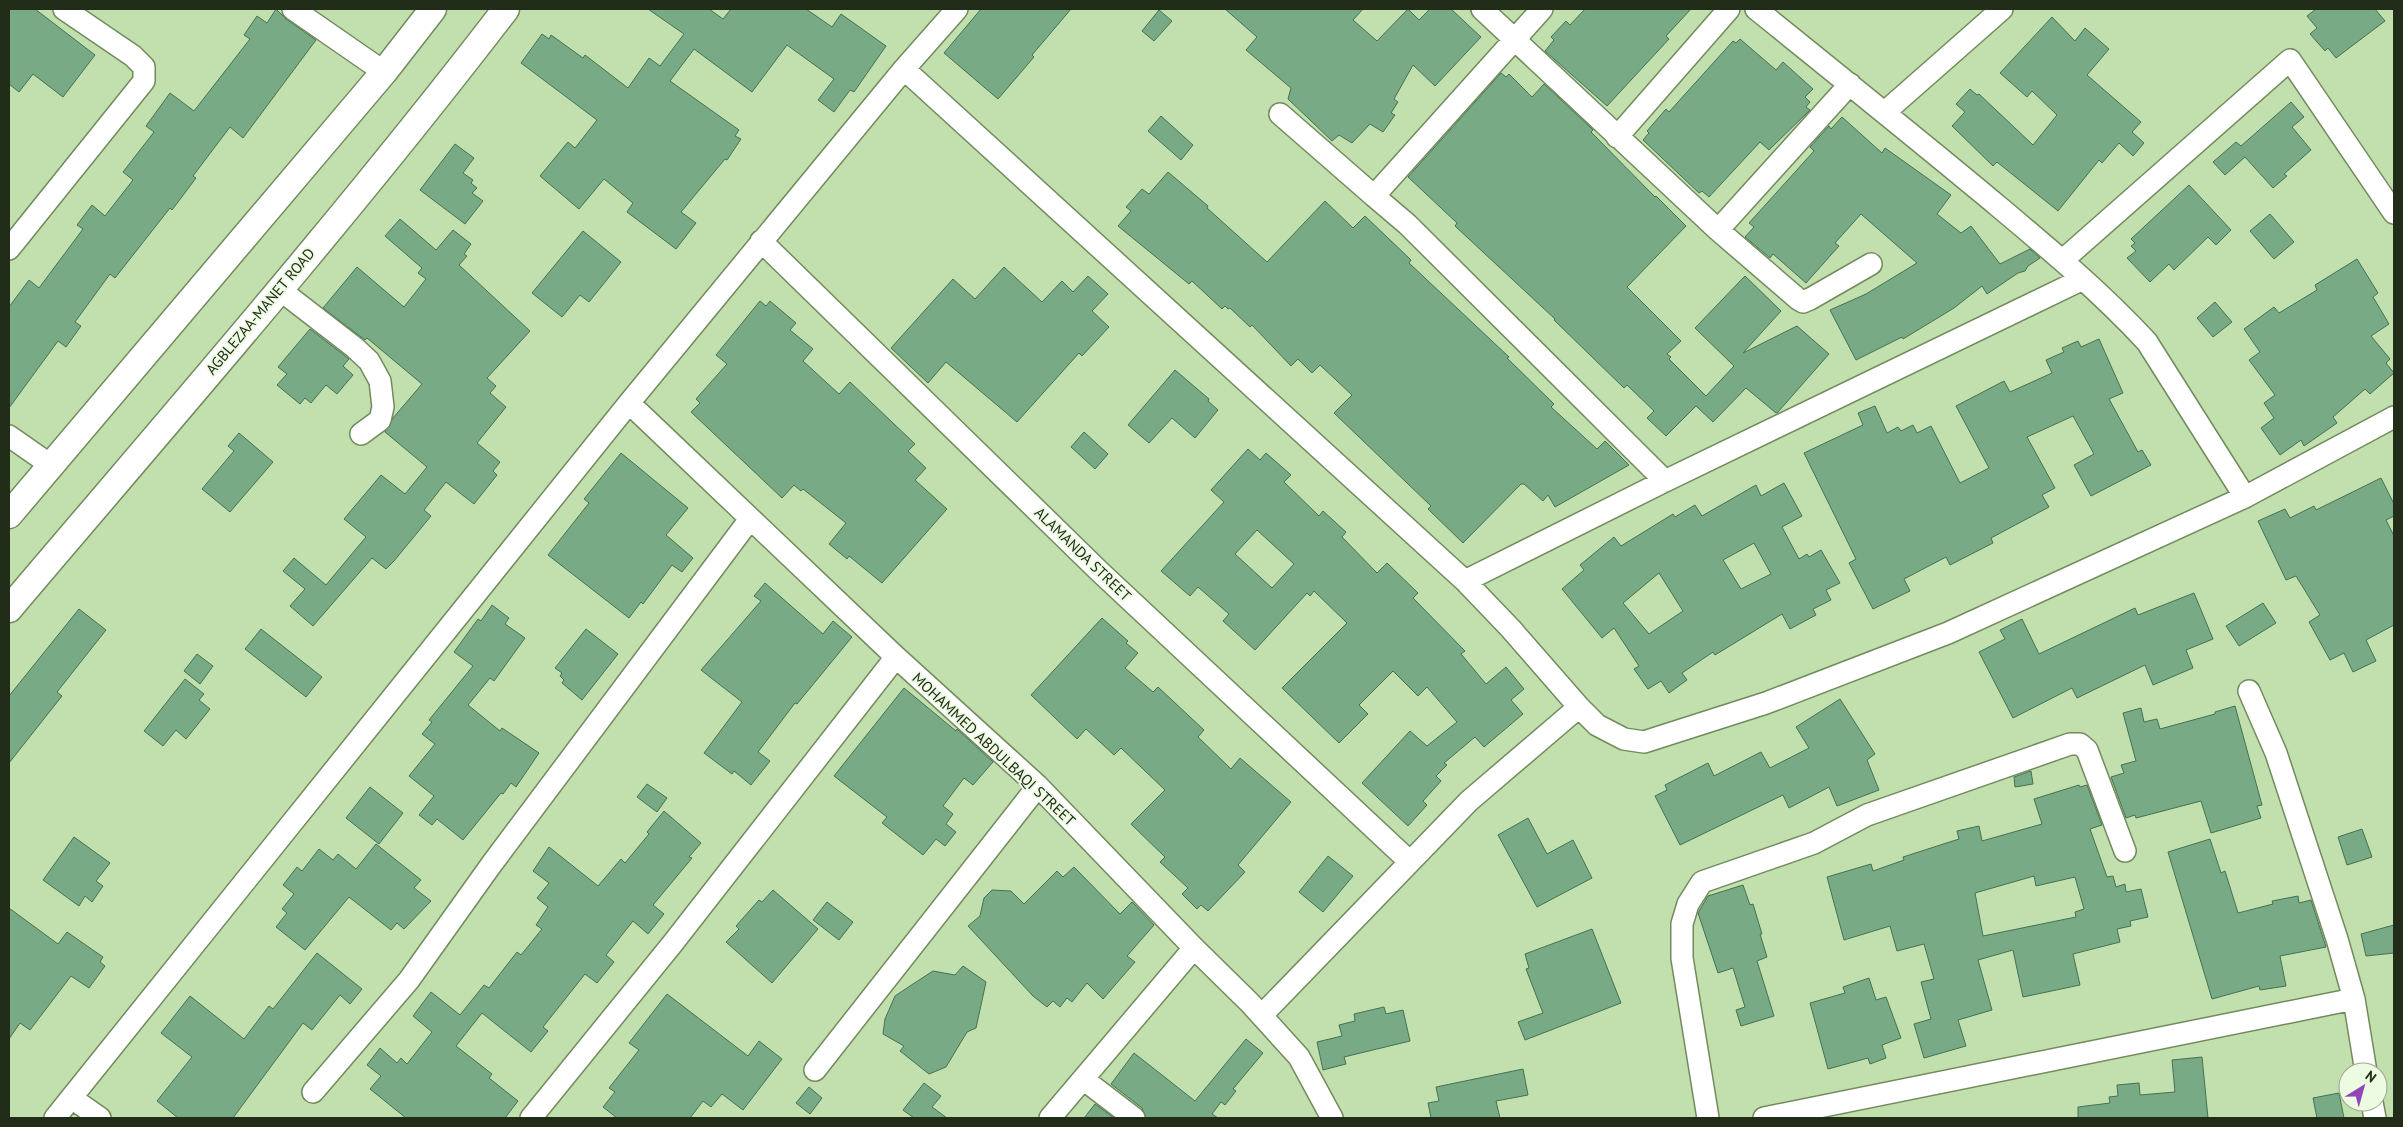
<svg xmlns="http://www.w3.org/2000/svg" width="2403" height="1127" viewBox="0 0 2403 1127" font-family="'PT Sans',sans-serif">
	<rect width="100%" height="100%" fill="#c2dfae"/>
	<path fill="#79aa86" stroke="#447251" fill-rule="evenodd" d="M9 9H35L95 55 63 97 33 74 19 92 9 84Z
		M276 9 286 19 316 40 243 138 230 127 193 176 196 178 172 210 170 208 115 278 110 274 75 322 81 326 66 347 58 341 9 408V307L29 280 39 288 83 229 77 225 92 205 105 216 133 180 123 172 154 132 146 126 170 93 194 111 250 39 244 35 257 16 267 23Z
		M648 9H709L723 19 731 9H806L832 27 841 14 886 46 854 92 850 90 834 112 818 100 834 79 787 45 752 92 694 49 670 81 739 130 735 136 741 139 727 160 725 159 681 212 696 223 676 249 627 212 633 203 604 179 579 209 540 176 568 142 575 148 597 120 521 63 542 34 549 39 551 35 583 58 585 55 628 88 649 58 660 66 684 34Z
		M981 9H1071L1032 55 1034 57 998 99 944 53Z
		M1225 9H1363L1353 20 1377 41 1408 9 1419 20 1430 9H1451L1481 37 1435 86 1413 65 1394 99 1398 102 1391 113 1395 115 1383 132 1370 124 1352 143 1339 135 1332 141 1288 99 1291 88 1246 50 1257 37Z
		M1585 9H1691L1666 36 1669 39 1607 106 1545 51 1554 40 1551 37 1566 21 1570 25Z
		M2316 9H2375L2385 21 2336 58 2328 48 2325 51 2310 34 2317 28 2307 16Z
		M1159 10 1172 21 1154 41 1142 31Z
		M2052 17 2075 41 2085 28 2109 49 2087 75 2141 122 2132 132 2144 143 2133 156 2119 143 2102 163 2099 160 2058 211 1997 162 1993 166 1952 126 1965 112 1956 104 1970 89 1977 95 1979 94 2033 145 2057 115 2032 91 2027 97 2000 73Z
		M1740 39 1776 70 1783 62 1813 89 1805 97 1810 102 1806 107 1810 110 1769 150 1760 142 1709 197 1702 191 1699 193 1643 140 1649 133 1647 131 1666 109 1669 112 1733 41 1736 43Z
		M1501 73 1506 77 1509 74 1532 97 1544 84 1589 126 1593 130 1591 132 1655 197 1656 196 1686 226 1627 287 1681 341 1667 354 1671 357 1669 359 1706 396 1734 366 1695 328 1745 276 1781 311 1743 353 1797 326 1829 354 1778 412 1776 413 1746 388 1713 422 1696 406 1666 436 1647 418 1654 411 1627 385 1624 388 1554 320 1555 319 1455 226 1457 223 1408 177Z
		M2291 102 2304 117 2292 127 2311 150 2284 174 2287 176 2273 188 2245 157 2225 175 2213 162 2236 142 2241 146Z
		M1161 116 1193 145 1181 160 1148 131Z
		M1842 117 1882 153 1885 148 1951 195 1937 214 1961 233 1971 226 2000 264 2030 249 2040 258 2028 266 2025 271 2018 273 1987 294 1982 286 1954 308 1903 339 1902 337 1856 360 1830 310 1866 294 1917 263 1861 214 1835 243 1839 246 1806 283 1773 254 1770 258 1745 237 1754 227 1749 223 1814 151 1810 147 1829 126 1831 129Z
		M455 144 474 158 463 173 473 180 471 183 477 188 472 193 483 201 465 224 420 190Z
		M1168 172 1208 206 1207 208 1267 262 1325 201 1353 228 1365 216 1411 260 1409 263 1509 357 1507 358 1554 404 1551 407 1597 449 1605 441 1629 465 1555 507 1548 495 1543 501 1524 484H1521L1463 543 1428 509 1431 506 1334 413 1352 395 1320 365 1312 373 1298 359 1291 366 1252 325 1250 327 1230 308 1228 309 1225 306 1222 309 1192 281 1189 284 1118 226 1131 211 1126 207 1142 189 1149 194Z
		M2189 185 2231 230 2216 245 2208 237 2174 270 2169 264 2150 282 2127 258 2136 251 2131 246 2135 243 2131 239Z
		M2270 214 2294 242 2274 259 2250 231Z
		M400 219 436 250 453 230 471 244 464 254 467 256 459 265 530 331 487 378 496 386 490 393 506 407 477 443 500 462 493 471 497 475 474 504 446 482 424 510 431 516 394 561 386 569 372 558 313 626 290 606 305 589 283 571 294 558 326 585 366 537 344 519 381 475 405 494 427 467 385 432 393 418 422 384 367 338 365 340 323 308 357 267 404 307 426 279 418 273 422 268 385 236Z
		M583 231 621 262 589 302 580 295 562 317 532 293Z
		M2357 259 2378 293 2373 297 2389 324 2371 336 2390 359 2386 363 2394 373 2370 394 2365 389 2333 417 2337 423 2304 446 2301 440 2280 455 2261 428 2274 418 2264 403 2275 395 2249 360 2260 352 2244 329 2274 307 2279 313 2317 290 2315 285Z
		M1004 267 1042 302 1062 281 1073 292 1088 276 1108 294 1092 311 1109 327 1082 356 1079 353 1017 422 946 362 928 383 891 348 953 279 975 299Z
		M760 301 766 306 770 301 796 323 790 330 813 349 803 361 839 394 850 382 915 444 908 451 926 468 915 480 947 509 882 583 849 556 847 559 829 544 846 523 803 489 801 491 794 485 782 498 691 412 700 403 696 399 727 364 716 355Z
		M2215 302 2232 322 2213 337 2197 318Z
		M310 329 349 359 343 366 353 375 337 394 326 385 311 403 305 398 300 404 277 385 287 374 278 367Z
		M2099 339 2123 393 2109 399 2138 452 2142 450 2151 465 2091 496 2074 465 2094 454 2073 416 2027 437 2055 488 2042 495 2049 507 1991 538 1993 543 1950 565 1946 557 1904 579 1910 591 1873 609 1849 563 1856 559 1804 453 1863 425 1858 413 1875 406 1887 433 1898 427 1901 431 1913 425 1917 433 1931 426 1960 483 1989 468 1956 406 2004 381 2010 392 2052 373 2046 360 2064 352 2062 348 2078 341 2081 347Z
		M1175 370 1209 399 1208 401 1218 410 1195 438 1172 418 1149 443 1128 425Z
		M1084 432 1108 454 1095 469 1071 447Z
		M239 433 273 462 230 512 202 489 234 451 228 446Z
		M1248 449 1260 460 1266 453 1291 475 1284 482 1319 516 1323 511 1346 532 1342 537 1377 573 1387 563 1418 593 1413 598 1465 651 1461 654 1486 684 1506 667 1524 689 1511 700 1523 714 1484 747 1475 737 1444 763 1447 765 1436 776 1441 781 1423 801 1427 805 1408 826 1362 783 1410 731 1427 746 1457 722 1427 687 1418 696 1393 671 1359 705 1368 714 1339 743 1282 688 1347 623 1314 591 1310 596 1307 593 1255 650 1223 621 1229 614 1198 587 1190 596 1161 571 1224 502 1211 490ZM1257 530 1294 564 1272 588 1235 554Z
		M621 453 688 508 666 535 693 558 682 572 672 565 643 604 641 602 629 618 548 555 589 503 584 499Z
		M2381 478 2394 504V516L2386 520 2394 536V625L2366 640 2376 661 2353 672 2344 653 2330 660 2309 622 2320 615 2296 576 2286 580 2258 521 2285 509 2290 518 2314 506 2316 510Z
		M1784 483 1802 516 1782 527 1799 559 1807 554 1809 557 1821 550 1840 583 1826 590 1831 600 1813 609 1816 615 1790 629 1782 614 1715 655 1713 652 1682 673 1687 680 1669 693 1661 681 1648 689 1634 669 1639 666 1614 628 1602 638 1562 589 1584 570 1580 565 1614 537 1621 546 1673 514 1675 517 1695 505 1702 516 1756 485 1761 496ZM1754 543 1771 574 1741 589 1723 560ZM1659 573 1683 611 1649 634 1623 603Z
		M765 583 823 634 833 621 852 637 797 704 795 703 758 752 770 761 751 785 734 771 732 774 704 753 742 702 701 670 761 601 754 596Z
		M2194 593 2213 639 2186 650 2193 668 2153 685 2145 665 2077 698 2072 688 2013 718 1979 652 2005 639 2000 630 2022 619 2039 654 2135 608 2138 615Z
		M2263 603 2276 623 2239 646 2226 626Z
		M492 605 509 618 505 624 525 638 494 681 490 678 468 705 500 731 502 728 539 753 516 787 511 783 503 794 501 793 463 840 437 819 432 825 419 815 434 796 409 776 435 744 422 734 432 722 429 720 473 666 454 652 478 619 481 621Z
		M79 609 106 630 57 692 62 696 9 763V696Z
		M1102 618 1128 641 1126 643 1138 653 1125 668 1153 692 1158 687 1204 730 1198 737 1231 769 1240 758 1291 802 1238 865 1245 872 1208 911 1201 905 1197 909 1182 894 1188 888 1160 862 1165 857 1131 824 1165 790 1121 748 1114 755 1086 729 1077 739 1031 695Z
		M261 629 322 677 306 697 245 649Z
		M586 629 618 654 582 700 562 683 564 680 560 676 562 673 555 668Z
		M197 654 213 666 200 684 184 671Z
		M185 679 204 694 199 700 210 709 186 739 176 730 163 746 144 731Z
		M904 688 956 731 957 729 993 762 973 785 964 778 943 806 953 814 946 824 956 832 945 846 936 839 923 855 882 823 887 817 834 776Z
		M1840 699 1875 754 1867 760 1879 790 1837 806 1829 787 1789 808 1783 795 1680 845 1655 796 1667 790 1665 785 1708 763 1714 776 1761 752 1770 768 1809 748 1796 727Z
		M2235 706 2262 805 2257 806 2261 818 2211 833 2201 801 2136 818 2135 815 2126 818 2111 777 2124 773 2121 765 2136 761 2123 713 2141 708 2144 722 2157 719 2160 729 2215 714V712Z
		M2031 771 2033 784 2015 787 2014 777Z
		M647 784 667 798 657 812 637 797Z
		M2079 785 2080 787 2087 785 2102 825 2090 829 2107 877 2113 876 2116 887 2125 884 2126 892 2141 889 2148 917 2130 921 2131 926 2117 929 2120 942 2073 954 2080 985 2023 997 2013 950 1978 960 1992 1010 1958 1020 1966 1046 1924 1058 1914 1024 1931 1019 1921 982 1934 979 1924 944 1897 951 1890 926 1844 940 1827 877 1871 864 1873 871 1904 860 1903 857 1959 839 1957 831 1979 826 1982 841 2042 824 2034 799ZM2034 876 2036 886 2075 877 2084 909 2075 912 2076 917 1983 936 1975 893Z
		M370 787 403 813 379 844 346 818Z
		M664 811 701 843 689 857 692 858 653 905 664 914 648 934 633 921 606 955 614 962 597 983 585 974 543 1027 548 1031 531 1052 482 1013 456 1046 492 1074 489 1078 518 1101 505 1118H406L370 1089 381 1076 367 1065 380 1048 397 1063 401 1058 407 1064 432 1032 413 1016 431 992 460 1015 484 985 489 988 517 952 521 955 542 929 536 925 548 907 537 898 549 883 533 871 549 847 598 886 621 859 625 863 649 834 647 832Z
		M1528 818 1547 854 1573 840 1592 878 1537 907 1498 835Z
		M2362 829 2372 857 2347 865 2338 837Z
		M74 837 110 863 96 881 103 886 92 902 85 896 79 906 43 880Z
		M2210 839 2221 873 2225 871 2238 913 2273 904 2272 901 2298 896 2299 903 2311 900 2326 947 2280 956 2286 986 2260 990 2259 986 2212 999 2168 852Z
		M376 844 421 880 414 888 431 901 404 929 397 923 391 930 349 897 305 950 276 927 287 913 282 909 294 894 283 885 297 867 302 871 319 849 333 860 338 854 356 869Z
		M1328 856 1353 876 1323 912 1299 892Z
		M1074 867 1120 914 1132 902 1154 925 1127 956 1135 962 1103 999 1087 983 1072 1002 1067 998 1060 1007 1053 1001 1047 1007 1033 996 968 926 980 916 984 898 992 890 1011 891 1024 904 1057 871 1063 877Z
		M1743 885 1750 905 1753 904 1762 934H1760L1767 957 1757 961 1774 1016 1741 1026 1736 1010 1745 1007 1733 968 1718 973 1698 913 1708 896Z
		M773 890 818 929 772 983 726 942 739 929 736 926 759 900 762 902Z
		M827 902 853 922 839 940 813 920Z
		M9 908 58 944 67 932 103 957 100 962 105 966 89 988 71 976 30 1030 20 1023 9 1039Z
		M2394 925V953L2366 956 2361 934Z
		M1592 929 1621 1003 1525 1040 1518 1022 1543 1013 1526 969 1529 968 1525 954Z
		M317 953 362 989 350 1004 340 995 312 1030 303 1023 233 1118H178L157 1101 192 1057 161 1033 190 996 244 1039 269 1006 273 1009Z
		M963 966 986 982 976 1028 967 1032 946 1067 929 1074 900 1051 904 1046 883 1034 885 1019 895 996 913 984 933 971 955 975Z
		M1869 978 1876 1000 1886 997 1901 1038 1882 1045 1886 1058 1870 1064 1868 1058 1828 1069 1810 1003 1845 993 1843 987Z
		M667 994 748 1056 759 1041 782 1059 743 1110 722 1094 711 1107 703 1101 690 1118H617L603 1107 615 1092 609 1088 639 1050 629 1043Z
		M1384 1007 1386 1014 1403 1010 1410 1041 1344 1057 1346 1064 1323 1070 1317 1042 1342 1036 1339 1025 1355 1021 1354 1014Z
		M1246 1039 1263 1053 1233 1089 1236 1091 1225 1105 1221 1102 1212 1114 1218 1118H1146L1142 1108 1111 1084 1134 1053 1195 1101Z
		M2202 1057 2208 1118H2078V1107L2110 1103 2109 1097 2118 1096 2117 1085 2139 1083 2140 1095 2175 1092 2172 1060Z
		M1523 1069 1528 1095 1496 1101 1500 1118H1431L1428 1103 1439 1101 1436 1087Z
		M924 1083 941 1096 932 1107 947 1118H914L903 1110Z
		M809 1087 822 1098 810 1114 796 1103Z
		M2339 1093 2344 1118H2317L2313 1098Z
		M1095 1104 1114 1118H1084Z"/>
	<g fill="none" stroke-linecap="round" stroke-linejoin="round">
		<g stroke="#718b5d" stroke-width="24">
			<path id="minor" d="M293 9 384 72
				M1482 9 1718 230 1798 299 1803 302 1810 299 1871 264
				M1542 9 1374 196 1407 224 1665 481
				M1756 9C1833 71 1910 133 1986 196 2042 243 2098 289 2147 342L2245 497
				M904 69 1465 581 1511 629 1579 707 1597 725 1624 739 1644 742 1766 703 1948 633 2245 497 2394 417
				M1885 112 2002 9
				M1280 114 1374 196
				M1617 137 1729 9
				M1718 230 1850 84
				M761 241 1099 571 1409 861
				M9 249 144 81V67L133 56 64 9
				M2063 260 2290 60 2394 213
				M279 289 354 347 369 361 380 381 383 407 380 420 361 434
				M629 403 896 657 1038 786 1194 948 1250 1003 1299 1057 1332 1118
				M9 436 52 466
				M1465 581 1665 481 2083 279
				M2249 691 2276 753 2337 939 2354 999 2366 1072
				M1262 1015 1469 801 1579 707
				M815 1070 1038 786
				M1083 1079 1134 1118
				M313 1092 409 980 491 865 750 519
				M73 1099 100 1118
				M2372 1102 2375 1118
				M55 1118 629 403 904 69 957 9
				M531 1118 673 943 896 657
				M1050 1118 1194 948
				M1708 1118 1682 958V924L1688 904 1702 882 1814 843 1867 815 2070 744H2080L2087 750 2125 851
				M1764 1118 2354 999"/>
		</g>
		<g stroke="#718b5d" stroke-width="29">
			<path id="major" d="M9 515 384 72 433 9
				M9 609C177 411 348 215 506 9"/>
		</g>
		<use href="#minor" stroke="#fff" stroke-width="21"/>
		<use href="#major" stroke="#fff" stroke-width="26"/>
	</g>
	<g text-anchor="middle" dominant-baseline="central" stroke-width="4" stroke-linejoin="round" paint-order="stroke">
		<g font-size="15" fill="#212c19" stroke="#ecfbe2">
			<text transform="translate(260 311) rotate(-50)">AGBLEZAA-MANET ROAD</text>
			<text transform="translate(1083 554) rotate(44)">ALAMANDA STREET</text>
			<text transform="translate(994 749) rotate(43)">MOHAMMED ABDULBAQI STREET</text>
		</g>
	</g>
	<rect width="2403" height="1127" fill="none" stroke="#212c19" stroke-width="20"/>
	<g transform="translate(2363 1087) rotate(37)"><circle r="24" fill="#ecfbe2" stroke="#9ba892"/>
	<path d="M0-4L9 19L0 12L-9 19Z" fill="#9247b8"/>
	<text y="-8" font-size="14" font-weight="bold" text-anchor="middle" fill="#212c19">N</text>
	</g>
</svg>
